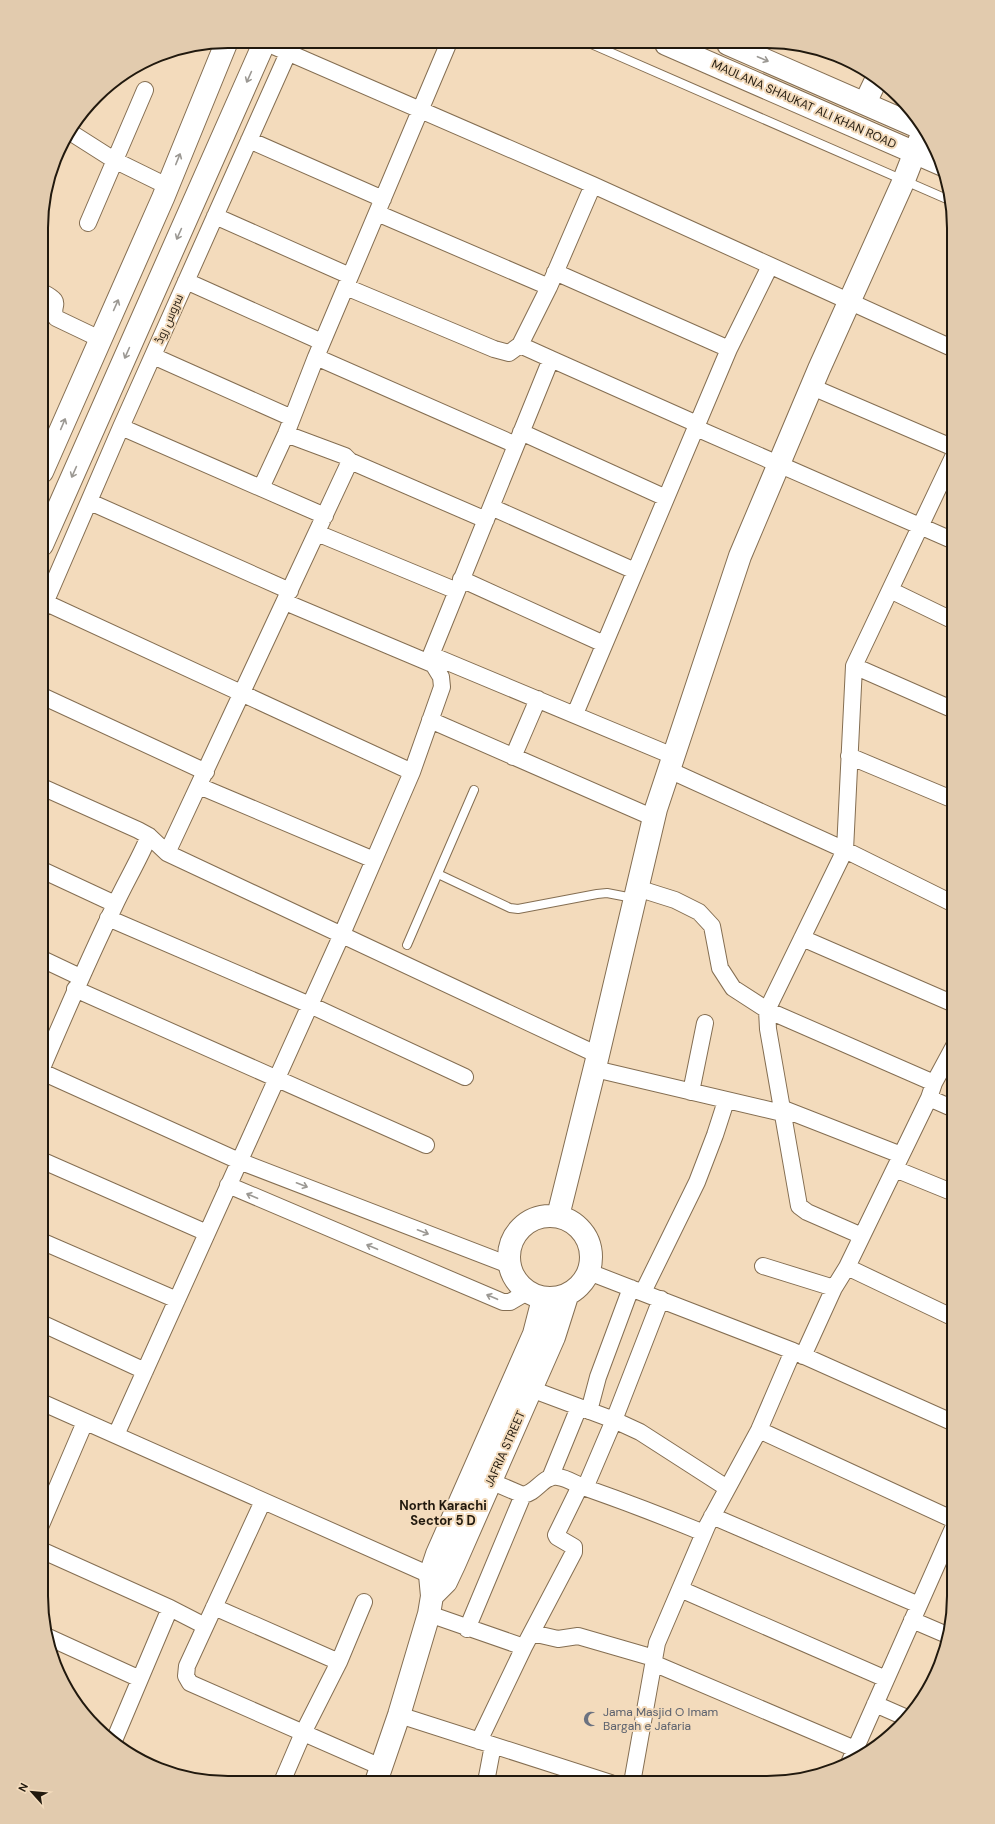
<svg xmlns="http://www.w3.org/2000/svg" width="995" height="1824" viewBox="0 0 995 1824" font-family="'DM Sans',Cairo,sans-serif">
	<rect width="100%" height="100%" fill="#f3dbbc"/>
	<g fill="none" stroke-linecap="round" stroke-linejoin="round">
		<g stroke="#846e52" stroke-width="10">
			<path id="lane" d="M589 43 949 200
				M438 874 510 908 518 909 597 894 607 893 633 898
				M407 945 474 790"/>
		</g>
		<g stroke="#846e52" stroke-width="18">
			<path id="street" d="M264 42 593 185 954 349
				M70 132 114 160 167 186
				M249 140 383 199
				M377 213 549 287
				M215 216 350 276
				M88 223 145 90
				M555 272 729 349
				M186 281 322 342
				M346 287 494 349 509 353 520 345
				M42 292C66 304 49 304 56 318L100 339
				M153 356 292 418
				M316 357 516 445
				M551 359 697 424
				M812 387 954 448
				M121 427 325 516
				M696 428 954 541
				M521 432 666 498
				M350 461 486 520
				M261 488 286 434 316 357 449 42
				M90 502 290 591
				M491 507 635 571
				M317 533 457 591
				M461 579 604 644
				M890 590 954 621
				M42 601 412 772
				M285 602 432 664
				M42 610 121 427 288 53
				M431 655 673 756
				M854 666 954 710
				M42 696 206 772
				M575 714 729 349 770 266
				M430 720 654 818
				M849 756 954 800
				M513 757 538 699
				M669 770 845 850 954 904
				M199 786 374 860
				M42 787 138 830 149 836 167 853 598 1055
				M167 853 350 461 345 456 286 434
				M42 870 115 904
				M637 888 675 900 699 912 712 926 720 968 733 988 767 1010 934 1083
				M108 918 310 1005 465 1077
				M802 938 954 1004
				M42 959 80 977
				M75 989 426 1145
				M42 1068C65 1014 88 960 114 907 125 883 139 860 149 836
				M595 1069 782 1113
				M42 1072 239 1161 509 1265
				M691 1092 705 1023
				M929 1098 954 1109
				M781 1108 901 1155
				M41 1160 207 1233
				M895 1169 954 1193
				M228 1185 503 1302H510L527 1292
				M862 1236 807 1212 799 1206 768 1029 767 1010 845 850 854 666 954 455
				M41 1241 177 1300
				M763 1266 834 1288
				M847 1267 954 1318
				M589 1272 793 1351 954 1423
				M643 1292 697 1182 715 1135 726 1101
				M41 1323 145 1371
				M803 1356 834 1288 847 1267 929 1098 934 1083 954 1046
				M531 1389 614 1420 640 1432 727 1488
				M41 1402 439 1579
				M589 1411 598 1377 631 1288
				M759 1430 954 1520
				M116 1435 342 934 412 772 442 687 441 677 430 659 431 655 551 359 520 345 549 287 593 185
				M550 1478 579 1407
				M490 1481 523 1495C537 1493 543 1475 558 1477 567 1478 577 1485 586 1488 626 1502 665 1517 704 1533
				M585 1488 614 1420 661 1299
				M263 1501 187 1666 186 1676 190 1683 381 1767
				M712 1516 919 1605
				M41 1525 85 1422
				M41 1550 170 1608 205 1626
				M680 1589 886 1679
				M214 1607 339 1662
				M429 1614 524 1647
				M912 1620 947 1635
				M467 1629 523 1495
				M532 1633 558 1639 578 1636 654 1658
				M48 1637 140 1679
				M653 1663 855 1749
				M875 1704 907 1718
				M399 1715 611 1783
				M479 1741 524 1647 574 1552V1547L557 1537 556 1535 580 1486
				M113 1743 170 1608
				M850 1761 954 1526
				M282 1782 303 1733 339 1662 364 1602
				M486 1782 493 1745
				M632 1783 657 1643 707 1526 759 1430 793 1351"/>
		</g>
		<g stroke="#846e52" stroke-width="24">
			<path id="secondary" d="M666 44 943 165
				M728 44 925 130
				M865 103 877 78
				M558 1216 598 1055 656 809 740 556 819 369 904 180 924 129
				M509 1257a41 41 0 1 1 82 0a41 41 0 1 1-82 0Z
				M432 1596 446 1582 454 1565 554 1337 567 1296
				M376 1782 399 1715 429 1614 432 1596 430 1575 437 1554 534 1334 543 1299"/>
		</g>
		<g stroke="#846e52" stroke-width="24">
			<path id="primary" d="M42 472 163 198 227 41
				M42 545 265 41"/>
		</g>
		<use href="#lane" stroke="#fff" stroke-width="8"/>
		<use href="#street" stroke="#fff" stroke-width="16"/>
		<use href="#secondary" stroke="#fff" stroke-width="22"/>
		<use href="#primary" stroke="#fff" stroke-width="22"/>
	</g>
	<defs><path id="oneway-shaft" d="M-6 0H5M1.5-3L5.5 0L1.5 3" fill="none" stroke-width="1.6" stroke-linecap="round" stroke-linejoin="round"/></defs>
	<g stroke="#9b9893">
		<use href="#oneway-shaft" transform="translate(763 59) rotate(23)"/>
		<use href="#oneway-shaft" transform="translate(249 77) rotate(114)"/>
		<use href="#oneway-shaft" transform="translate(178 159) rotate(-68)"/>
		<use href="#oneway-shaft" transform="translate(179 234) rotate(114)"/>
		<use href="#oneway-shaft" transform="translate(116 305) rotate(-66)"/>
		<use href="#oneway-shaft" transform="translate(127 353) rotate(114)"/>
		<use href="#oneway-shaft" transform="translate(63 424) rotate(-67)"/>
		<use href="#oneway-shaft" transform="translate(74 472) rotate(114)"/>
		<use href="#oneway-shaft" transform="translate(302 1185) rotate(21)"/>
		<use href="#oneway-shaft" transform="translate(252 1196) rotate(-157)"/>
		<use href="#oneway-shaft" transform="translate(423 1232) rotate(21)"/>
		<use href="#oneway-shaft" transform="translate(372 1247) rotate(-157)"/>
		<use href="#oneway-shaft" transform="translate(492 1297) rotate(-157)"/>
	</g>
	<defs>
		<g id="mosque-bare" transform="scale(1.2)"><path d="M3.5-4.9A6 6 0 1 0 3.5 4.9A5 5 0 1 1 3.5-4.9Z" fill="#6b7280" stroke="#f3dbbc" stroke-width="2.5" paint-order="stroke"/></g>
	</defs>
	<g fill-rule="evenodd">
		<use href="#mosque-bare" x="591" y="1719"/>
	</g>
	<g text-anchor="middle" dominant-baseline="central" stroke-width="4" stroke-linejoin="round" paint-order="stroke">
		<g font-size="12" fill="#21190e" stroke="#f3dbbc">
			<text transform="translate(804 104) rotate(24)">MAULANA SHAUKAT ALI KHAN ROAD</text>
			<text transform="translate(169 319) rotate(-66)">سروس روڈ</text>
			<text transform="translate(505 1449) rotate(-66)">JAFRIA STREET</text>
		</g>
		<g font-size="12" fill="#5b616d" stroke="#f3dbbc" text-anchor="start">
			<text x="603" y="1712">Jama Masjid O Imam<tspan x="603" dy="14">Bargah e Jafaria</tspan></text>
		</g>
		<g font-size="13" font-weight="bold" fill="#21190e" stroke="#f3dbbc">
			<text x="443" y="1505">North Karachi<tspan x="443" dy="15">Sector 5 D</tspan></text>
		</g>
	</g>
	<path d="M0 0H995V1824H0ZM228 48H767A180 180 0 0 1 947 228V1596A180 180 0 0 1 767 1776H228A180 180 0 0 1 48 1596V228A180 180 0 0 1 228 48Z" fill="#e2cbae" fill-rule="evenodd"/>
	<path fill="none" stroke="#21190e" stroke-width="2" d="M228 48H767A180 180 0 0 1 947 228V1596A180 180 0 0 1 767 1776H228A180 180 0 0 1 48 1596V228A180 180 0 0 1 228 48Z"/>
	<g transform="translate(32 1792) rotate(297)" stroke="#f3dbbc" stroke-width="3" paint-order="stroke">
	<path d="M0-3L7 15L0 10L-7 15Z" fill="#21190e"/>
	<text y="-6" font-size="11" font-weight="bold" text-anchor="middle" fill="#21190e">N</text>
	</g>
</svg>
